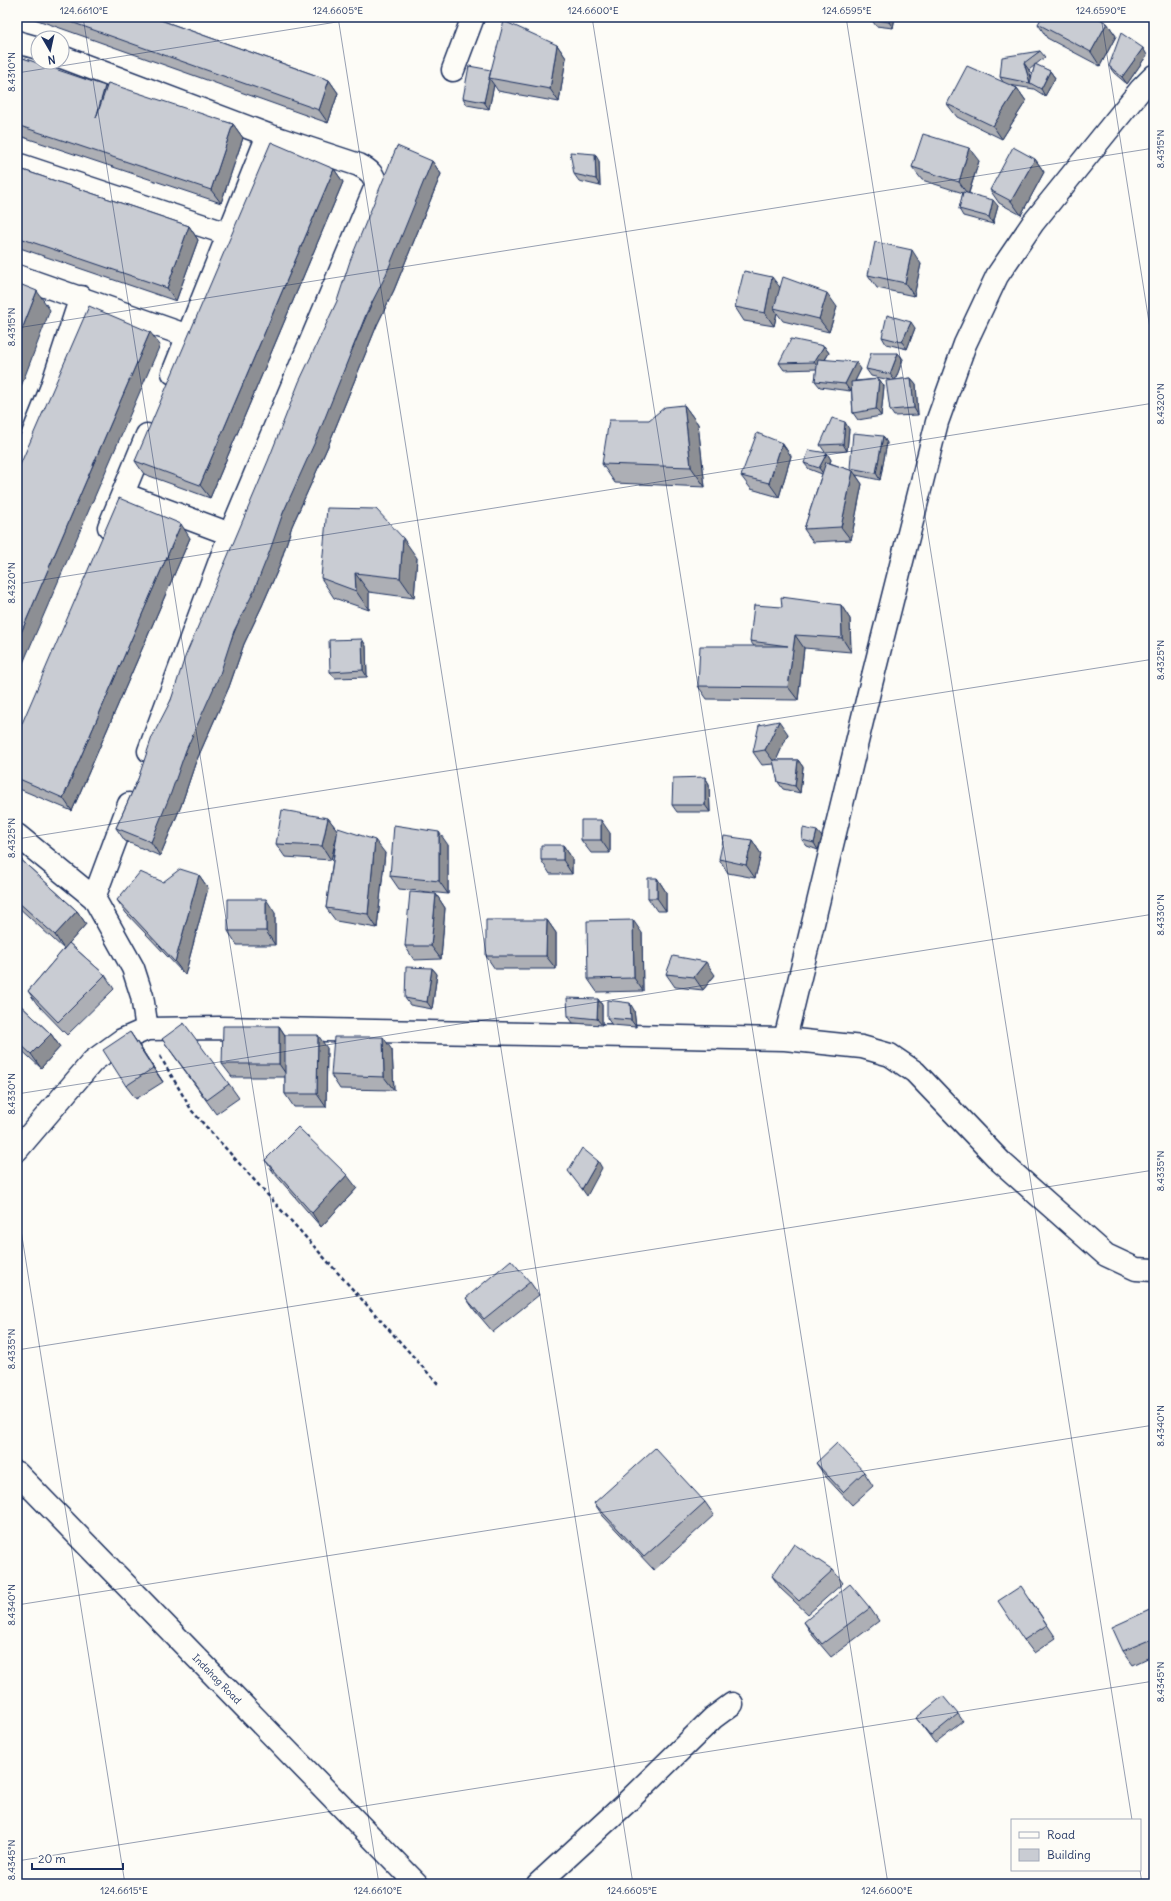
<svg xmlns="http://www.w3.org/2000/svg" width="1171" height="1901" viewBox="0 0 1171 1901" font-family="Delius,sans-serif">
	<rect width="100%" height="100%" fill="#fdfcf7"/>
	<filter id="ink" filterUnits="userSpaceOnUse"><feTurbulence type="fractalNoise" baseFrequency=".025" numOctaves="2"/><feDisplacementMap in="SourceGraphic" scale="8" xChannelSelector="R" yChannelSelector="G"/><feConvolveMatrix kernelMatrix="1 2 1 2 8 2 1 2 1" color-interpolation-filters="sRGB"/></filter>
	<g filter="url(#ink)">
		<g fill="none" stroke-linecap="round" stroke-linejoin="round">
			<g stroke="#1b2f5e" stroke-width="25">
				<path id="street" d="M17 42 38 48
					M62 57 268 135 359 165C369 170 375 175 376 186L230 534 149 751
					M453 70 473 17
					M17 164 228 234
					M17 276 188 336
					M173 373 268 135
					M17 474 51 389 81 297
					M123 494 230 534
					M109 527 147 435
					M17 835 94 898 133 968 142 996 147 1029
					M94 898 129 804
					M785 1039 871 684 937 422 965 344 997 276 1033 223 1141 89 1154 76
					M17 1150 93 1061 122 1040 147 1029 219 1028 785 1039 862 1047 890 1055 915 1072 1001 1162 1106 1255 1136 1269 1154 1270
					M538 1884 625 1804 713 1718 732 1704"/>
			</g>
			<g stroke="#1b2f5e" stroke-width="25">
				<g id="secondary">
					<path id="s1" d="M17 1473 417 1884"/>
				</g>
			</g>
			<path stroke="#1b2f5e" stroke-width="2.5" stroke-dasharray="4 3" stroke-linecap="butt" d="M160 1056 192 1111 438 1384"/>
			<use href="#street" stroke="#fdfcf7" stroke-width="22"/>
			<use href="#secondary" stroke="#fdfcf7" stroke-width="22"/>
		</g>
		<path fill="#adafb5" stroke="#1b2f5e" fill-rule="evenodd" d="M29 17H152L329 80 338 93 328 123Z
			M871 17H895L893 28 876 26 871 19Z
			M1107 23 1116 36 1100 66 1047 38 1038 24Z
			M557 45 566 58 559 102 498 91 494 85 489 109 467 105 463 98 491 70Z
			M1040 51 1045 57 1035 65 1050 71 1055 78 1045 96 1034 89 1009 85 1017 88 1026 101 1002 139 957 117 947 104 1003 82 1000 77ZM1035 65 1031 78 1029 70Z
			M1147 55 1127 84 1114 73 1109 66Z
			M17 56 106 88 233 124 243 138 221 203 17 135Z
			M1035 159 1044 172 1021 215 999 203 990 190Z
			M432 161 441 174 394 290 377 325 328 446 292 526 279 567 262 606 244 644 229 687 195 764 181 806 160 856 125 841 116 828 138 779 171 700Z
			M599 161 600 186 579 181 574 174Z
			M979 161 969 193 998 206 993 224 963 216 959 209 963 193 922 180 912 167Z
			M17 168 189 226 198 240 176 301 17 247Z
			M334 169 343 182 210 498 144 474 135 461Z
			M921 264 914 296 877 288 868 275Z
			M780 287 837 307 829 332 783 321 777 313 774 326 744 321 735 307Z
			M915 328 907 349 886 344 882 337Z
			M824 346 829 353 825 360 861 369 855 381 879 379 884 386 881 416 858 420 853 413 851 387 850 391 820 387 815 381 817 369 784 370 779 363Z
			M898 353 903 359 895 380 911 378 916 384 918 415 894 416 890 410V380L871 376 866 369Z
			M684 405 698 424 705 487 615 483 602 464 649 420Z
			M849 429 847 451 825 452 820 445Z
			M883 436 887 443 880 480 856 475 862 484 851 540 813 542 804 529 822 474 809 469 804 463 827 453 831 460 830 463 852 471 850 468Z
			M782 443 791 456 779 497 751 489 741 476Z
			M190 538 72 811 17 788V735Z
			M417 558 414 598 369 592V610L334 598 321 578Z
			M841 605 850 619 851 652 804 648 798 700 707 699 698 686 754 646 750 641 782 607Z
			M362 639 366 646 367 677 335 678 330 672Z
			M788 734 776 760H798L803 767 800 793 783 789 778 782 774 764 762 765 753 752Z
			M705 777 709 784 710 812H677L672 805Z
			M328 818 337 830 385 853 377 928 336 921 326 908 336 838 331 860 285 857 276 844Z
			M610 833V853H591L581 840Z
			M822 837 818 850 807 846 802 840Z
			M752 840 761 854 755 878 728 873 719 859Z
			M448 845V894L399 889 390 876Z
			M563 845 572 858V874H550L541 860Z
			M17 856 77 911 86 924 69 943 105 975 114 989 67 1035 37 1004 28 991 64 949 17 906Z
			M199 875 208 888 185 975 126 913 117 900 163 882Z
			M657 878 666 892V911H657L648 898Z
			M436 894 445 908 441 959 414 960 405 946Z
			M275 913V945H237L228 931Z
			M547 920 556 933V969H495L486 956Z
			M642 933 643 991 597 992 588 979Z
			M432 968 437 974 432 1009 410 1005 405 998Z
			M666 974 715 975 703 990 675 987Z
			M598 999 602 1005V1025L573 1023 568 1016Z
			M17 1002 51 1034 60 1047 41 1068 17 1046Z
			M634 1010 636 1027 612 1025 607 1018Z
			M279 1026 285 1035 327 1048 326 1107H294L285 1094V1077H232L222 1064Z
			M162 1039 229 1084 239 1098 216 1114Z
			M139 1045 163 1082 136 1099 126 1086Z
			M392 1050 394 1090 340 1089 331 1075Z
			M265 1160 357 1188 321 1227 274 1173Z
			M530 1282 539 1295 493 1332 475 1311 466 1298Z
			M816 1463 864 1472 873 1486 852 1505 825 1476Z
			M705 1502 714 1515 654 1570 603 1516 594 1503Z
			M833 1570 843 1583 808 1614 781 1589 772 1576Z
			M1030 1599 1056 1638 1034 1653 1024 1640Z
			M870 1608 879 1621 831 1657 813 1636 804 1622Z
			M1154 1608V1655L1133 1665 1123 1651Z
			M958 1714 963 1721 935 1743 916 1718Z"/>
		<path fill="#8d8f94" stroke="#1b2f5e" d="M889 17H895L893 28 889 22Z
			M1107 23 1116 36 1100 66 1091 52Z
			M557 45 566 58 559 102 550 89Z
			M1143 48 1147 55 1127 84 1122 77Z
			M1024 63 1029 70 1033 84 1030 83Z
			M1050 71 1055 78 1045 96 1041 89Z
			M489 78 494 85 489 109 484 102Z
			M329 80 338 93 328 123 319 110Z
			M105 86 115 100 96 118Z
			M1017 88 1026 101 1002 139 993 126Z
			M233 124 243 138 221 203 211 190Z
			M969 148 979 161 968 195 959 182Z
			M595 154 599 161 600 186 596 179Z
			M1035 159 1044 172 1021 215 1011 201Z
			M432 161 441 174 394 290 377 325 328 446 292 526 279 567 262 606 244 644 229 687 195 764 181 806 160 856 151 842 186 750 283 513Z
			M334 169 343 182 210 498 200 485Z
			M993 200 998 206 993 224 989 217Z
			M189 226 198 240 176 301 167 288Z
			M912 250 921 264 914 296 905 283Z
			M772 277 782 290 774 308 777 313 774 326 765 313Z
			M37 291 50 310 17 397V342Z
			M827 293 837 307 829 332 819 319Z
			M911 322 915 328 907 349 902 342Z
			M150 332 160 345 17 677V642Z
			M824 346 829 353 819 369 814 362Z
			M898 353 903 359 895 381 890 374Z
			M856 362 861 369 850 391 845 384Z
			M911 378 916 384 918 415 914 408Z
			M879 379 884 386 881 416 876 409Z
			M684 405 698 424 705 487 691 467Z
			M845 422 849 429 847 451 843 444Z
			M883 436 887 443 880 480 876 473Z
			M782 443 791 456 779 497 769 483Z
			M827 453 831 460 824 475 819 468Z
			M853 471 862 484 851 540 841 527Z
			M181 524 190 538 72 811 63 798Z
			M403 538 417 558 414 598 400 578Z
			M355 573 369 592V610L356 591Z
			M841 605 850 619 851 652 842 638Z
			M795 635 804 648 798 700 788 687Z
			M362 639 366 646 367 677 363 670Z
			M779 721 788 734 775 763 765 750Z
			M798 760 803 767 800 793 795 786Z
			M705 777 709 784 710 812 705 805Z
			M328 818 338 831 331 860 322 846Z
			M601 820 610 833V853L601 840Z
			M817 831 822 837 818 850 814 843Z
			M439 832 448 845V894L439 881Z
			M375 840 385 853 377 928 368 914Z
			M752 840 761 854 755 878 746 865Z
			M563 845 572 858V874L563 860Z
			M199 875 208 888 185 975 175 962Z
			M657 878 666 892V911L657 898Z
			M436 894 445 908 441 959 431 946Z
			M266 899 275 913V945L266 931Z
			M77 911 86 924 64 949 55 935Z
			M547 920 556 933V969L546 956Z
			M633 920 642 933 643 991 634 978Z
			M706 962 715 975 703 990 694 977Z
			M432 968 437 974 432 1009 427 1002Z
			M598 999 602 1005V1025L597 1019Z
			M630 1003 634 1010 636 1027 631 1020Z
			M279 1026 288 1040V1077L279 1064Z
			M130 1032 139 1045 163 1082 153 1068Z
			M51 1034 60 1047 41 1068 31 1054Z
			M318 1035 327 1048 326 1107 317 1094Z
			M383 1037 392 1050 394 1090 384 1077Z
			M598 1161 602 1168 587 1196 582 1189Z
			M347 1175 357 1188 321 1227 312 1213Z"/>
		<path fill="#c9ccd3" stroke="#1b2f5e" d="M57 17H152L329 80 319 110Z
			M871 17H889V22L871 19Z
			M1042 17H1096L1107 23 1091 52 1038 24Z
			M504 21 557 45 550 89 489 78Z
			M1121 33 1143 48 1122 77 1109 66Z
			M1040 51 1024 63 1030 83 1035 64 1050 71 1041 89 1030 83 1000 77 1002 57Z
			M17 56 105 86 96 118 108 83 233 124 211 190 17 125Z
			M469 66 491 70 484 102 463 98Z
			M967 66 1017 88 993 126 947 104Z
			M923 134 969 148 959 182 912 167Z
			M271 142 334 169 200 485 135 461Z
			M397 146 432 161 385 277 367 312 319 433 283 513 269 553 253 593 234 631 220 674 186 750 171 793 151 842 116 828 138 779 152 737 171 700 185 657 268 461 299 382 337 301 350 261Z
			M1013 147 1035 159 1011 201 990 190Z
			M570 152 595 154 596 179 574 174Z
			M17 168 189 226 167 288 17 237Z
			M963 192 993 200 989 217 959 209Z
			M875 242 912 250 905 283 868 275Z
			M744 271 772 277 765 313 735 307Z
			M783 277 827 293 819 319 774 308Z
			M17 283 37 291 17 342Z
			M89 306 150 332 17 642V472Z
			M887 315 911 322 902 342 882 337Z
			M791 339 824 346 814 362 779 363Z
			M871 353H898L890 374 866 369Z
			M818 359 856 362 845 384 815 381Z
			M911 378 914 408 890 410 886 381Z
			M879 379 876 409 853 413 851 382Z
			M684 405 691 467 602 464 609 420H649L665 407Z
			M832 418 845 422 843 444 820 445Z
			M757 433 782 443 769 483 741 476Z
			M853 433 883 436 876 473 850 468Z
			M809 450 827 453 819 468 804 463Z
			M826 462 853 471 841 527 804 529Z
			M119 498 181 524 63 798 17 778V735Z
			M327 508 376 509 403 538 400 578 355 573 356 591 321 578Z
			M781 597 841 605 842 638 795 635 788 687 698 686 700 646H788L750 641 754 605 782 607Z
			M362 639 363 670 330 672 329 640Z
			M779 721 765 750 753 752 759 725Z
			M773 760H798L795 786 778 782Z
			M705 777V805H672L673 778Z
			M282 810 328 818 322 846 276 844Z
			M581 820H601V840H581Z
			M394 825 439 832V881L390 876Z
			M338 828 375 840 368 914 326 908Z
			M803 828 817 831 814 843 802 840Z
			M724 836 752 840 746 865 719 859Z
			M541 845H563V860H541Z
			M17 856 77 911 55 935 17 901Z
			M180 869 199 875 175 962 117 900 140 872 163 882Z
			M648 878H657V898H648Z
			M410 892 436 894 431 946H405Z
			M228 899H266V931H228Z
			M486 920H547L546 956H486Z
			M633 920 634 978 588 979 587 921Z
			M69 943 105 975 58 1022 28 991Z
			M673 956 706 962 694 977 666 974Z
			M406 967 432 968 427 1002 405 998Z
			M567 998 598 999 597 1019 568 1016Z
			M607 1000 630 1003 631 1020 607 1018Z
			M17 1002 51 1034 31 1054 17 1041Z
			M184 1023 229 1084 207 1100 162 1039Z
			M223 1026H279V1064H222Z
			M130 1032 153 1068 126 1086 103 1050Z
			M285 1035H318L317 1094H285Z
			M334 1037H383L384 1077 331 1075Z
			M298 1127 347 1175 312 1213 265 1160Z
			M582 1148 598 1161 582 1189 568 1171Z
			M511 1260 530 1282 484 1319 466 1298Z
			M837 1443 864 1472 843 1492 816 1463Z
			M655 1448 705 1502 644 1557 594 1503Z
			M794 1544 833 1570 799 1601 772 1576Z
			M850 1584 870 1608 822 1644 804 1622Z
			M1021 1586 1047 1625 1024 1640 998 1601Z
			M1154 1608V1638L1123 1651 1112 1627Z
			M943 1696 958 1714 931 1736 916 1718Z"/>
	</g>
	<path fill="none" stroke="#1b2f5e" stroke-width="1" stroke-opacity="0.45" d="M83 17 379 1884M338 17 633 1884M592 17 888 1884M846 17 1132 1820M1101 17 1154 354M17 73 368 17M17 328 1154 148M17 584 1154 403M17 839 1154 659M17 1094 1154 914M17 1205 125 1884M17 1350 1154 1170M17 1605 1154 1425M17 1861 1154 1681M1140 1870 1142 1884"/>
	<g text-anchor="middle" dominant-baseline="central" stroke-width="3" stroke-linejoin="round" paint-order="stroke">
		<g font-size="10" fill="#1b2f5e" stroke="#fdfcf7">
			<text stroke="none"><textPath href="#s1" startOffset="287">Indahag Road</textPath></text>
		</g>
	</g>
	<rect width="1171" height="1901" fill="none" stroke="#fdfcf7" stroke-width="44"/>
	<rect x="1011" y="1819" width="130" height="52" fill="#fdfcf7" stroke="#a3aaba"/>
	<rect x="1019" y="1832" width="20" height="6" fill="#fdfcf7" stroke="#a3aaba"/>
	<text x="1047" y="1839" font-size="12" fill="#1b2f5e">Road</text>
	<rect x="1019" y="1849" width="20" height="12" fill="#c9ccd3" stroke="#a3aaba"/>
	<text x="1047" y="1859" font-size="12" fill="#1b2f5e">Building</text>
	<g transform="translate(50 50) rotate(171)"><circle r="19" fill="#fdfcf7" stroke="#a3aaba"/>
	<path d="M0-3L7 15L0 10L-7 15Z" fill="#1b2f5e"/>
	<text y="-6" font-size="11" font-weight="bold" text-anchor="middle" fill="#1b2f5e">N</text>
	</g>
	<path d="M32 1863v6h91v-6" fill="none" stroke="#1b2f5e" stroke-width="2"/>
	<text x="38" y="1863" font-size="12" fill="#1b2f5e" stroke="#fdfcf7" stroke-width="3" paint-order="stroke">20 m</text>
	<rect x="22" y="22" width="1127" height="1857" fill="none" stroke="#1b2f5e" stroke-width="1.5"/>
	<g font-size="10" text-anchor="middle" fill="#1b2f5e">
		<text x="84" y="14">124.6610°E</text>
		<text x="338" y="14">124.6605°E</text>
		<text x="593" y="14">124.6600°E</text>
		<text x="847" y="14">124.6595°E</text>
		<text x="1101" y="14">124.6590°E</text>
		<text transform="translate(11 72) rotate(-90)" y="4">8.4310°N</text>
		<text transform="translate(1160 149) rotate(-90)" y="4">8.4315°N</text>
		<text transform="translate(11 327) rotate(-90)" y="4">8.4315°N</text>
		<text transform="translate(1160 404) rotate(-90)" y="4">8.4320°N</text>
		<text transform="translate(11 583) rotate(-90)" y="4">8.4320°N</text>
		<text transform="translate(1160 660) rotate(-90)" y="4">8.4325°N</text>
		<text transform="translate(11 838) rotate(-90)" y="4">8.4325°N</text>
		<text transform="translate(1160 915) rotate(-90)" y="4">8.4330°N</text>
		<text transform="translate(11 1094) rotate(-90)" y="4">8.4330°N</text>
		<text transform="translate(1160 1171) rotate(-90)" y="4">8.4335°N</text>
		<text transform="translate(11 1349) rotate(-90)" y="4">8.4335°N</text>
		<text transform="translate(1160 1426) rotate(-90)" y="4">8.4340°N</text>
		<text transform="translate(11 1605) rotate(-90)" y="4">8.4340°N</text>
		<text transform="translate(1160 1682) rotate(-90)" y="4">8.4345°N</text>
		<text transform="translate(11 1860) rotate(-90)" y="4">8.4345°N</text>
		<text x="124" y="1894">124.6615°E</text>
		<text x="378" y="1894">124.6610°E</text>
		<text x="632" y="1894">124.6605°E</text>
		<text x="887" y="1894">124.6600°E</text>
	</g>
</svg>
